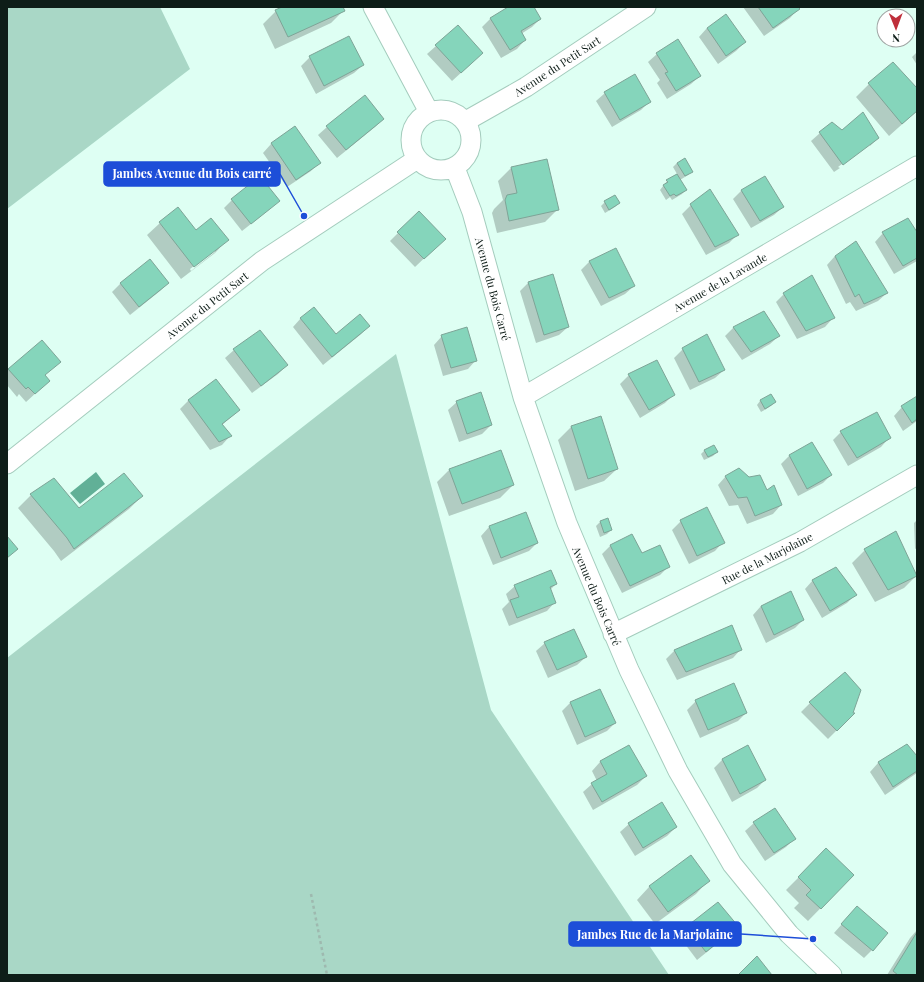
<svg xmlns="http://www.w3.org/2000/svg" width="924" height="982" viewBox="0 0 924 982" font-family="'Playfair Display',serif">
	<rect width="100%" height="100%" fill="#defff3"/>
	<path fill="#a9d7c6" d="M7 7H160L190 69 7 209Z
		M396 354 491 710 669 975H7V658Z"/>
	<path fill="#61b097" d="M96 472 105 484 80 504 70 493Z"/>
	<path fill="#0003" fill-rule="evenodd" d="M284 7H342L344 10 331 23 275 49 263 24 276 11Z
		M510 7H533L540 19 532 27 521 34 525 40 517 49 501 58 482 27 491 18Z
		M743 7H797L798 9 790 18 764 36Z
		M707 28 745 42 736 51 718 64 699 37Z
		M436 46 474 61 452 81 427 54Z
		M917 52V65L912 57Z
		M657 54 700 76 691 84 667 99 657 83 660 80 648 62Z
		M310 57 363 65 354 73 316 94 301 66Z
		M869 84 917 90V111L889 136 856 97Z
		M605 93 650 101 641 110 612 127 596 101Z
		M365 96 383 119 375 127 337 158 318 135 327 127Z
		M832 124 842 131 878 138 870 146V143L838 167 840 168 834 172 811 141 820 133Z
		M295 128 319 163 311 171 287 187 263 153 271 144Z
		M677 163 692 171 688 175 680 180 686 190 682 194 672 200 670 197 666 200 660 190 667 181 677 174 673 167Z
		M511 168 558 209 545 222 497 233 492 213 494 209 503 200 498 181Z
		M765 177 783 207 774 215 751 228 733 199 741 191Z
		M232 200 270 209 242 231 224 208Z
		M605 202 619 203 615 207 605 213 601 206Z
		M691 205 738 234 729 243 706 255 682 214Z
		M160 223 195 231 227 240 215 253 181 279 147 235ZM215 250V252L191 271 190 269Z
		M398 233 436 247 415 267 390 241Z
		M883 233H917V261L894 274 875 242Z
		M835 256 887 293 878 301 856 311 850 302 846 304 827 265Z
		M150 260 168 283 160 291 130 315 112 292 120 284Z
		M589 262 634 286 625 294 601 306 581 270Z
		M529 282 568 327 559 335 536 343 520 291Z
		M784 294 833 318 825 327 797 339 776 302Z
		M301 318 336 335 369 326 360 335 323 365 293 327Z
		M734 327 779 336 770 344 742 360 725 336Z
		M442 336 476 360 468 369 443 376 434 345Z
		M707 336 724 370 715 378 690 390 674 358 683 349Z
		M42 341 44 376 49 381 26 402 19 394 17 397 7 385V371Z
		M234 350 287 365 278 374 252 393 225 358Z
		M657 362 673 395 665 403 640 418 620 384 629 375Z
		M216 380 239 410 230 418 222 425 230 436 222 445 210 450 180 409 188 401Z
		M771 395 775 402 771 406 761 412 757 405 760 401Z
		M917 397V421L903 431 894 416 902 407Z
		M457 402 491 425 482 434 459 442 448 410Z
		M600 417 617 469 604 481 575 491 558 440 571 427Z
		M841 432 889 438 881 447 848 466 833 440Z
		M812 443 831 475 823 483 798 496 781 464 789 456Z
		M705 450 717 452 713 456 704 460 701 454Z
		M450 469 513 485 500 498 449 516 437 482Z
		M726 476 766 491 781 505 773 514 747 524 738 505 729 506 718 485Z
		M31 495 79 509 142 496 129 509 61 561 54 551 18 508Z
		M525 513 537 543 529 551 493 565 481 536 489 527Z
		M917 520V548L915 549 914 523Z
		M681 521 723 542 715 551 689 564 672 530Z
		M600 522 611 530 607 534 600 537 596 526Z
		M611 545 641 555 669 566 660 575 622 593 602 554Z
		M865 550 916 576 904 588 875 602 852 563Z
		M813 580 856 594 847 603 822 618 805 589Z
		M556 584 550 590 555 602 547 611 509 626 502 609 509 602 506 594 515 586Z
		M790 593 803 620 795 628 766 643 753 615 761 606Z
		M545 643 586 657 577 665 548 678 536 651Z
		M741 649 733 658 677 680 666 659 675 650Z
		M844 674 853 714 828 739 801 712 810 703Z
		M696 701 746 713 738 721 700 738 687 710Z
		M570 703 615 723 607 731 577 745 562 711Z
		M907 745 917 758V773L885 795 870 772 878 763Z
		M629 746 646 776 637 785 593 810 583 792 592 784 597 781 592 771 600 762Z
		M747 746 765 780 757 788 732 802 714 768 722 760Z
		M754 823 794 839 786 847 765 861 745 831Z
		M629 824 676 827 667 836 635 856 620 832Z
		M826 850 853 875 808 921 794 908 799 903 786 890Z
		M690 857 708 881 696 894 655 924 637 900 649 887Z
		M857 907 872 950 864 958 834 933Z
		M737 926 728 935 697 960 679 936 687 928Z
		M917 930V975H887L910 938Z"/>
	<path fill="#85d5bb" stroke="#7ea497" d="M282 7H343L345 11 288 37 275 10Z
		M508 7H534L541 19 521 31 526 40 510 50 490 18Z
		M758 7H798L800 9 773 28Z
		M726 14 746 42 726 56 707 28Z
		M458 25 483 53 461 73 435 45Z
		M349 36 364 65 324 86 309 56Z
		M678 39 701 76 676 91 665 73 668 72 656 53Z
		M893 62 917 88V111L902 124 868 83Z
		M635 74 651 102 620 120 604 92Z
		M365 95 384 119 346 150 326 126Z
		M863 112 879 138 843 165 819 132 832 122 842 130Z
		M295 126 321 163 296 180 271 143Z
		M685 158 693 172 685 176 677 163Z
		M547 159 559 210 509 221 505 200 507 195 517 193 511 167Z
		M677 174 687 190 676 196 674 194 670 196 663 185 668 182 666 180Z
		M260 176 280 201 251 224 231 199Z
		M765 176 784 207 760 221 741 190Z
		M710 189 739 235 715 247 690 204Z
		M615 195 620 203 609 210 604 201Z
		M178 207 196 230 211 218 229 240 194 267 159 222Z
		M419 211 446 239 424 259 397 232Z
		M908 218 917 232V258L903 266 882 232Z
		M856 241 888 293 864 304 859 294 855 297 835 256Z
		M616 248 635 286 609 298 589 261Z
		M150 259 169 283 139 307 120 283Z
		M553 274 569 327 544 335 528 282Z
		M812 275 835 318 806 331 783 293Z
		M314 307 336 334 360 314 370 326 332 357 300 318Z
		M764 311 780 336 751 352 733 327Z
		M467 327 477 361 451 368 441 335Z
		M260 330 288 365 261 386 233 349Z
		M707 334 725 370 699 382 682 348Z
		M42 340 61 362 45 375 50 381 35 394 28 387 26 389 8 369Z
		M657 360 675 395 649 410 628 374Z
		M216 379 240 410 222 424 232 436 219 442 188 400Z
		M481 392 492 425 467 434 456 401Z
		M771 394 776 402 765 409 760 400Z
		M917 396V419L912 423 901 406Z
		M877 412 891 438 857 458 840 431Z
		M601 416 618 469 588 479 571 426Z
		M812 442 832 475 807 489 789 455Z
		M714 445 718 452 708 457 704 450Z
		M501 450 514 485 462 504 449 469Z
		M739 468 749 477 760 475 767 490 774 485 782 505 755 516 747 497 738 498 725 476Z
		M124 473 143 496 74 549 67 538 30 494 54 478 79 508Z
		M707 507 725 543 697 556 680 520Z
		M526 512 538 543 501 558 489 526Z
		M608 518 612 530 604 533 600 521Z
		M896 531 917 576 888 590 864 549Z
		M632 534 642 553 660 545 670 567 630 586 610 545Z
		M7 536 18 549 7 558Z
		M836 567 857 595 830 611 812 580Z
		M551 570 557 584 550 587 556 603 517 618 510 600 519 597 514 585Z
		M791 591 804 620 774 635 761 606Z
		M732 625 742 650 686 672 674 650Z
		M574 629 587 657 557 670 544 642Z
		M845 672 861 690 853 713H855L837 731 809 702Z
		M734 683 747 713 708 730 695 700Z
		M600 689 616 723 585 737 570 702Z
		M907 744 917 756V771L893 787 878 762Z
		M629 745 647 776 602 802 591 783 607 774 600 761Z
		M748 745 766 780 740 794 722 759Z
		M662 802 677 827 643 848 628 823Z
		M775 808 796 839 774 853 753 822Z
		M826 848 854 875 821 909 806 895 811 890 798 877Z
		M691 855 710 881 668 912 649 886Z
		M718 902 738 926 706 952 686 927Z
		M857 906 888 933 873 951 841 924Z
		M917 932V975H898L893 971Z
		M757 956 772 975H738Z"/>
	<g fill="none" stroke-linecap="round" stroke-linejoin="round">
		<g stroke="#a4ccbd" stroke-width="21">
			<path id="minor" d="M373 7 429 112
				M411 140a30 30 0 1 1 60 0a30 30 0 1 1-60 0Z
				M466 121 526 87 646 7
				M455 168 472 212 523 397 567 523 629 670 678 771 732 864 789 934 832 975
				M523 397 917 166
				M7 464 262 261 417 159
				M613 634 800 542 917 475"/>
		</g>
		<path stroke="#9eb9af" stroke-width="2.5" stroke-dasharray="3 3" stroke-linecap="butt" d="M311 894 327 975"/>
		<use href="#minor" stroke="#fff" stroke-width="19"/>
	</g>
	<g text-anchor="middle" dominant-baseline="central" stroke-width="3.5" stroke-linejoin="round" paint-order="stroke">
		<g font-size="11" fill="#0e1d18" stroke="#fff">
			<text transform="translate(557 66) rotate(-33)">Avenue du Petit Sart</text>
			<text transform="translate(720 282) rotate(-30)">Avenue de la Lavande</text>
			<text transform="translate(493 289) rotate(75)">Avenue du Bois Carré</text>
			<text transform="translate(207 305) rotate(-38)">Avenue du Petit Sart</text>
			<text transform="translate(767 558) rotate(-27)">Rue de la Marjolaine</text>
			<text transform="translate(597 596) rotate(67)">Avenue du Bois Carré</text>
		</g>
	</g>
	<path fill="none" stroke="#1d4ed8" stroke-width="1.5" d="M304 216L280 174M813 939L741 934"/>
	<g fill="#1d4ed8" stroke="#fff" stroke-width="1.5">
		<circle cx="304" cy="216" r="4"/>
		<circle cx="813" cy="939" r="4"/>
	</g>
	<g fill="#1d4ed8" stroke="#1d4ed8" stroke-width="1.5">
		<rect x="104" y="162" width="176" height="24" rx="4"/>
		<rect x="569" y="922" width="172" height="24" rx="4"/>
	</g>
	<g font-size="12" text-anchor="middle" font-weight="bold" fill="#fff">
		<text x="192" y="178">Jambes Avenue du Bois carré</text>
		<text x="655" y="939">Jambes Rue de la Marjolaine</text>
	</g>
	<rect width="924" height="982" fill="none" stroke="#0e1d18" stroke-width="16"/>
	<g transform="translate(896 28) rotate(179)"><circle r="19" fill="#ffffff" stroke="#9fa5a3"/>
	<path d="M0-3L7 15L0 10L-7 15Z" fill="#bf2f3b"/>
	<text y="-6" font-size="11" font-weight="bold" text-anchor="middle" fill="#0e1d18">N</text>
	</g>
</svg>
